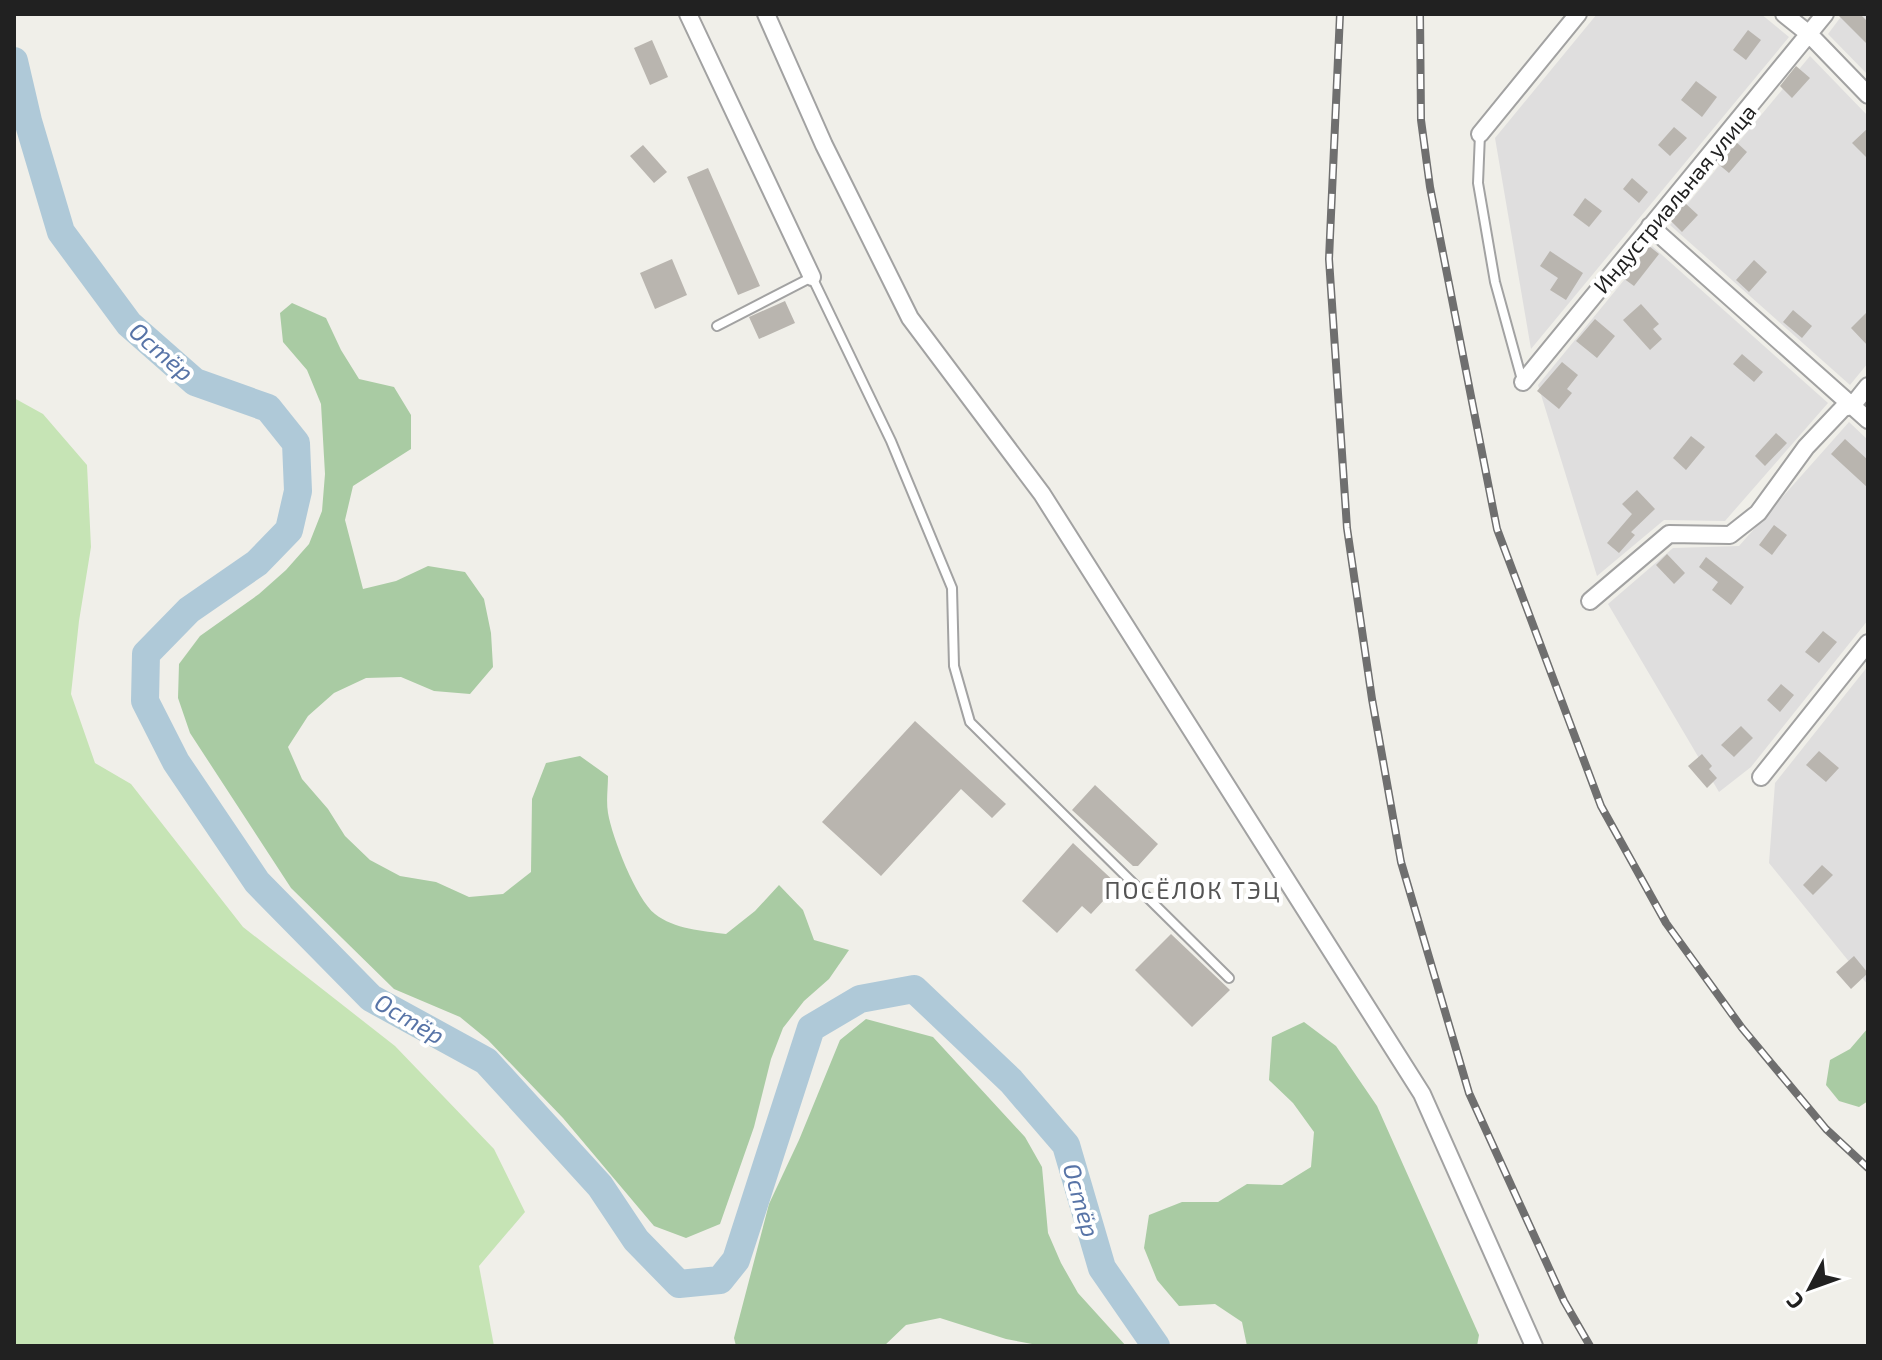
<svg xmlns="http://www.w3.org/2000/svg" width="1882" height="1360" viewBox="0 0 1882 1360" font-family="'Exo 2',sans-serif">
	<rect width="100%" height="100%" fill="#f0efe9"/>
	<path fill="#dfdede" d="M1597 14H1761L1789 37 1531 349 1495 138Z
		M1843 14H1868V75L1828 34Z
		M1810 56 1868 116V363L1850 385 1670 225Z
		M1652 246 1828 403 1725 521 1664 520 1597 576 1538 385Z
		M1849 422 1868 440V620L1751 767 1719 792 1608 604 1673 548 1739 546Z
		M1868 666V985L1769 863 1775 783Z"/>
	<path fill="#c6e4b5" d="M14 398 43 414 87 465 91 547 79 621 71 694 95 763 131 784 243 927 395 1046 494 1149 525 1212 479 1266 494 1346H14Z"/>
	<path fill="#a9cba3" d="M292 303 326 318 341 350 359 379 394 387 411 415V449L353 486 345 520 363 589 396 581 428 566 465 572 484 599 491 633 493 667 470 694 434 691 401 677 366 678 334 693 308 716 288 747 302 779 328 809 345 836 370 860 400 876 436 882 469 897 503 894 531 872 532 799 546 763 580 756 608 776C608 788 606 801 608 813 612 837 636 899 655 914 674 929 703 931 726 934L755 911 779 885 803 910 814 940 849 950 829 979 804 1001 783 1028 771 1059 754 1127 720 1224 686 1238 654 1226 563 1118 488 1040 460 1017 394 989 291 888 190 733 178 698 179 664 200 636 259 594 286 570 309 544 322 511 325 474 321 404 307 370 283 342 280 313Z
		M866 1019 933 1037 1025 1137 1042 1167 1048 1233 1061 1263 1078 1293 1126 1346H1043L1006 1339 940 1318 906 1325 884 1346H736L734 1338 769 1204 799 1140 840 1040Z
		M1304 1022 1336 1046 1377 1106 1479 1335 1477 1346H1247L1242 1322 1215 1304 1179 1306 1157 1280 1144 1248 1149 1215 1182 1202H1218L1247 1184 1282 1185 1311 1167 1314 1132 1293 1103 1269 1080 1272 1037Z
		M1868 1028V1101L1859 1107 1839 1101 1826 1085 1830 1060 1850 1049Z"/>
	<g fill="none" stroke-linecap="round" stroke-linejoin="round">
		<path stroke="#afc9d8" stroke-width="28" d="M14 61 28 121 61 232 129 324 195 382 268 408 296 443 298 491 289 530 257 563 189 610 146 654 145 701 176 762 257 882 371 998 486 1061 600 1186 636 1240 679 1284 720 1280 736 1260 811 1028 860 999 914 989 1011 1081 1066 1145 1102 1268 1156 1346"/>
	</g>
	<path fill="#b9b5af" d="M1837 14H1860L1868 22V45Z
		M1748 30 1761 40 1746 60 1733 50Z
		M652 40 668 77 650 85 634 48Z
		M1796 66 1810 78 1792 98 1780 86Z
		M1696 81 1717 97 1702 117 1681 100Z
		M1674 127 1687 138 1670 156 1658 145Z
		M1868 128V159L1852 143Z
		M1735 141 1747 152 1729 173 1717 163Z
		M643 145 667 172 654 183 630 156Z
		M708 168 760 286 738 295 687 177Z
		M1632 178 1648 192 1639 203 1623 189Z
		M1585 198 1602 211 1589 227 1573 215Z
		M1685 203 1698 215 1682 232 1670 220Z
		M1649 246 1659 254 1634 286 1623 278Z
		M1550 251 1583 273 1566 300 1550 290 1558 278 1540 266Z
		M672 259 687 295 655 309 640 273Z
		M1754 260 1767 272 1749 292 1736 280Z
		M785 301 795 323 759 339 749 317Z
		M1641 304 1659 324 1653 329 1662 339 1650 350 1623 320Z
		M1793 310 1812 326 1802 338 1783 322Z
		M1868 311V346L1851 328Z
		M1595 319 1615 336 1597 358 1576 341Z
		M1742 354 1763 372 1754 382 1733 364Z
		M1562 362 1578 375 1567 389 1572 393 1559 409 1537 391Z
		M1776 433 1787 443 1765 466 1755 456Z
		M1691 436 1705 447 1686 470 1673 458Z
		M1845 439 1868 460V488L1831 454Z
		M1637 490 1655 509 1631 532 1635 535 1619 553 1607 543 1632 514 1622 504Z
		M1774 525 1787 535 1772 555 1759 545Z
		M1667 554 1685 573 1674 584 1656 565Z
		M1706 557 1744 587 1731 605 1712 590 1718 582 1699 567Z
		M1823 631 1837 642 1819 663 1805 652Z
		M1781 684 1794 695 1780 712 1767 700Z
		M915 721 1006 804 992 818 961 789 881 876 822 822Z
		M1741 726 1753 738 1734 757 1721 745Z
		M1819 751 1839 768 1826 782 1806 765Z
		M1702 754 1712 766 1709 769 1717 778 1707 788 1688 766Z
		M1095 785 1158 844 1138 866H1133L1072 810Z
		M1073 843 1118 885 1091 914 1082 906 1057 933 1022 901Z
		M1822 865 1833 875 1813 895 1803 885Z
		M1171 934 1230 990 1192 1027 1135 970Z
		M1854 956 1868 973 1851 989 1836 972Z"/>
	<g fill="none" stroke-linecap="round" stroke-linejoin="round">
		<g stroke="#a2a2a2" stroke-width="12">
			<path id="lane" d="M1480 134 1478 183 1495 282 1522 380
				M717 326 812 277 891 441 952 588 954 666 970 722 1229 978"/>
		</g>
		<g stroke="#a2a2a2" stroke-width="20">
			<path id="street" d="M688 14 812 277
				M766 14 824 145 910 318 1042 494 1422 1094 1534 1346
				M1784 14 1809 34 1868 95
				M1480 134 1578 14
				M1650 226 1868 420
				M1523 382 1825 14
				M1590 601 1669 534 1730 535 1758 513 1806 447 1843 408 1852 406 1868 386
				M1761 777 1868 643"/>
		</g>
		<use href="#lane" stroke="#fff" stroke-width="8"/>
		<use href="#street" stroke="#fff" stroke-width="16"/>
		<g stroke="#6f6f6f" stroke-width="8">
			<path id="rail" d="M1340 14 1329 259 1347 528 1372 699 1401 862 1469 1093 1564 1301 1590 1346
				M1420 14 1421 120 1430 187 1497 529 1601 806 1666 923 1742 1028 1826 1129 1868 1168"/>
		</g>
		<use href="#rail" stroke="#fff" stroke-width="5" stroke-dasharray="15" stroke-linecap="butt"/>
	</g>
	<g text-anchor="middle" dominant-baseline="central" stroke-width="8" stroke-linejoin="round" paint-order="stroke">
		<g font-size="22" fill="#212121" stroke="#fff">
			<text transform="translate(1674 198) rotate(-50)">Индустриальная улица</text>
		</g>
		<g font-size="24" font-style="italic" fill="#5874a7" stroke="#fff">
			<text transform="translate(162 351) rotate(41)">Остёр</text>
			<text transform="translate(410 1018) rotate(30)">Остёр</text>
			<text transform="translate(1082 1200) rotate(74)">Остёр</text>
		</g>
		<g font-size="24" letter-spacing="2" fill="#545454" stroke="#fff">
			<text x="1193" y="889">ПОСЁЛОК ТЭЦ</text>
		</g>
	</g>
	<rect width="1882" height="1360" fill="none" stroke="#212121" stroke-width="32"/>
	<g transform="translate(1810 1288) rotate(229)" stroke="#ffffff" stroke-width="6" paint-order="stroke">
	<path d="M0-6L14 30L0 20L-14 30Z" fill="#212121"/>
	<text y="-12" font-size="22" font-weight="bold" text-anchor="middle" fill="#212121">С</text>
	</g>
</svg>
